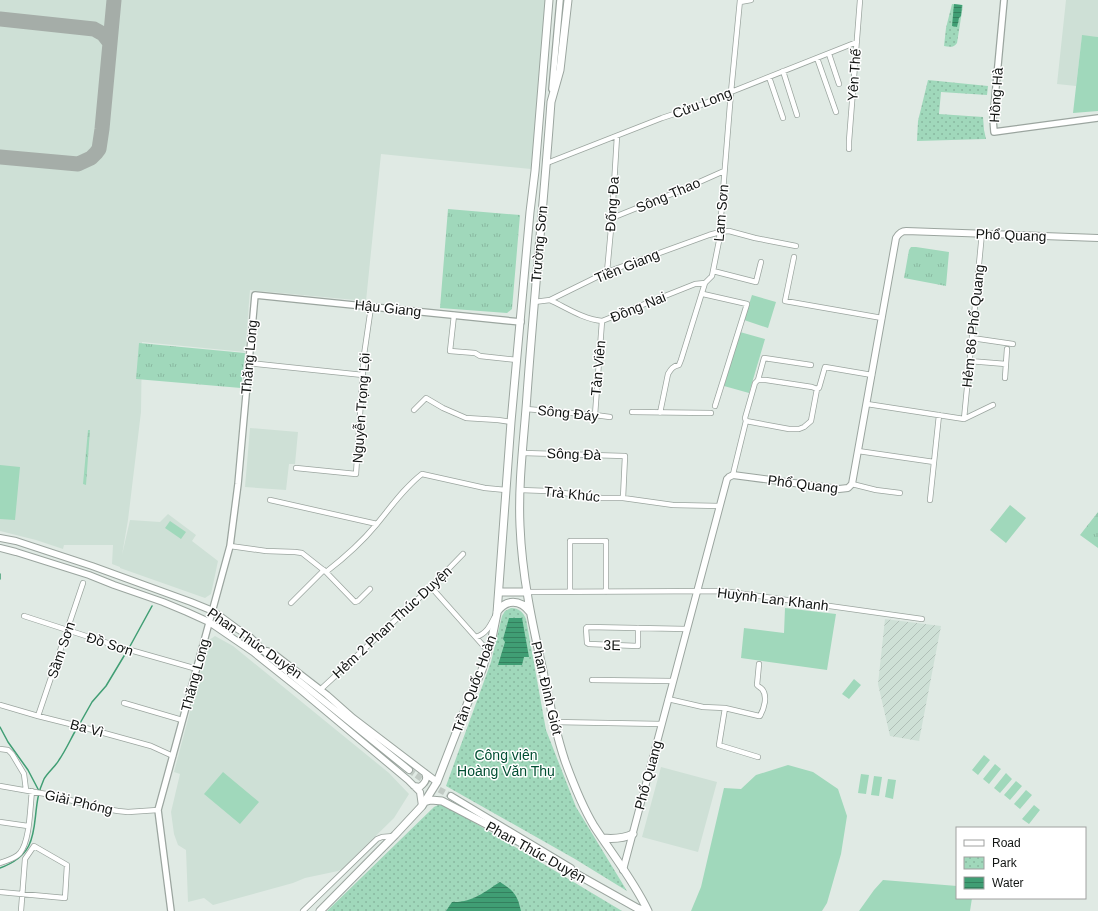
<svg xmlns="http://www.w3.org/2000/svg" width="1098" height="911" viewBox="0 0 1098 911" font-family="Helvetica,sans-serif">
	<defs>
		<pattern id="industrial-furrows" width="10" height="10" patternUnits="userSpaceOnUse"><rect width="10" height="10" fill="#cee0d6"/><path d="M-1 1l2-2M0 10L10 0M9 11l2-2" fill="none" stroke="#b0bfb7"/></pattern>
		<pattern id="grass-tufts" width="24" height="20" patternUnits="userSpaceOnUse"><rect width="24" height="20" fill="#a0d8bb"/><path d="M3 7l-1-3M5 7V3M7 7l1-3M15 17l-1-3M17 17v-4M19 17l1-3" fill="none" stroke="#89b8a0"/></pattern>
		<pattern id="park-dots" width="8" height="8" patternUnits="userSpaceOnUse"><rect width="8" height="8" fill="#a0d8bb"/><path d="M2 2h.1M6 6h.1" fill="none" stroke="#89b8a0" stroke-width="1.8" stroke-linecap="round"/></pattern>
		<pattern id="water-rules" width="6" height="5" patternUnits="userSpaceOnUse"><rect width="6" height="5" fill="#409e74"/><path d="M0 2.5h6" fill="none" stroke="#34805e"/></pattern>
	</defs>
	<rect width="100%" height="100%" fill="#e0eae4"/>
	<path fill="#cee0d6" d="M0 0H548L531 169 381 154 366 301 250 290 245 352 142 342 141 412 128 520 122 555 130 520 160 522 168 514 196 535 192 541 218 561 211 594 205 598 120 568V567L112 564 113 545H64L63 549 36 540 0 531Z
		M1066 0H1098V37L1082 36 1076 86 1057 84Z
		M250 428 298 432 295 464H289L286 490 245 487Z
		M215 636 233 646 389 773 409 794 394 818 342 869 338 871 305 878 293 883 213 905 204 898 188 902 186 850 178 845 174 834 171 812 180 774 174 772 209 640Z
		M661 767 717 782 698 852 642 837Z"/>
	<path fill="url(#industrial-furrows)" d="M885 619 941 626 919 741 890 736 878 684Z"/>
	<path fill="url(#grass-tufts)" d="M448 209 520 215 512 309 507 313 440 308Z
		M911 247H916L949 252 946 286 904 278 909 250Z
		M139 343 245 353 241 388 136 379Z
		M88 430H90L86 485 83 484Z
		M1098 512V548L1080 535Z"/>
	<path fill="url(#park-dots)" d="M952 4 963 5 957 43C954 48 949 47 944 46L946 28Z
		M928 80 988 86 987 95 941 92 939 114 983 117 984 130 986 139 917 141 918 121Z
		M511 608C519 608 523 612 526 619L546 730 576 807 627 891 575 859 446 786 491 662 502 616 505 611Z
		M438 805H445L622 911H327L434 807Z"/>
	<path fill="#a0d8bb" d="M1082 35 1098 37V111L1073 113Z
		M752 295 776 302 768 328 744 320Z
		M740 332 765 339 749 393 724 386Z
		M0 465 20 467 15 520 0 519Z
		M1010 505 1026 518 1006 543 990 530Z
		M170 521 186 532 181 539 165 528Z
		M785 608 836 614 827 670 741 658 744 628 784 633Z
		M854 679 861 685 849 699 842 694Z
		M984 755 990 760 978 775 972 770Z
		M995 764 1001 769 989 784 983 779Z
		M788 765 813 772 838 789 847 816 841 854 827 903 822 911H691L701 887 724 788 741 789 756 775Z
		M223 772 259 802 240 824 204 794Z
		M1006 773 1012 779 1000 793 994 788Z
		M861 774 869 775 866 794 858 793Z
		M874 776 882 777 879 796 871 795Z
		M888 779 896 780 893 799 885 797Z
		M1016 781 1022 786 1010 800 1004 795Z
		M1026 790 1032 795 1020 809 1014 804Z
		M1034 805 1040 810 1029 824 1022 819Z
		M883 880 957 886V898H972L970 911H859L874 890Z"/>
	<path fill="url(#water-rules)" d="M954 4 962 5 961 16 959 18 957 27 952 26Z
		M509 618H522L529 657H524L522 665H498L505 642 503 639Z
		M500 882C514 891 517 894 521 911H446L452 902C472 903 484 892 500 882Z"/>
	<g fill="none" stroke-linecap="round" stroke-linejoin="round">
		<path stroke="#409e74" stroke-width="1.5" d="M0 579V574
			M129 648 152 606
			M79 725 92 702 106 686 127 651
			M0 727 8 742 28 770 39 791
			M0 868C48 851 27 815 44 779 48 772 55 767 59 760 66 750 71 738 77 728"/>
		<path stroke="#a5ada8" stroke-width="15" d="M0 19 94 29 103 34 110 43
			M0 157 78 164 91 158 96 153 99 149 102 129 114 0"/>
		<path stroke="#c1cac4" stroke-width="6" stroke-dasharray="6 3" stroke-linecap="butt" d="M409 770 429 784 451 796"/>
		<g stroke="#9ba59f" stroke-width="6">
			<path id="minor" d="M740 2 751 0
				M829 54 839 84
				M817 58 836 112
				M783 71 797 115
				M769 77 783 118
				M849 149V141L860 0
				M547 163 662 118 701 105 731 92 857 42
				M612 218 679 191 724 171
				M794 257 785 301 882 318
				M713 271 756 282 761 262
				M607 272 612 218 617 136
				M703 294 747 304 715 406
				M550 300C567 308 583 319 602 321L695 284 705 283
				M534 302 550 300 607 272 709 235 720 232 729 231 755 238 796 246
				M454 315 450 351 475 353 480 356 517 360
				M972 338 1013 344
				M969 361 1006 364
				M248 363 363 375
				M1005 378 1007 349
				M758 380 764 358 811 365
				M867 404 964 419 993 405
				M526 409 595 415 610 417
				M414 410 426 398 443 408 466 418 498 420 511 422
				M632 412 711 413
				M660 413 668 374C671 369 673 366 679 365L681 360 705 283 712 276 719 241 731 92 740 0
				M595 415 602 321
				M964 419 982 233
				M746 421 789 429H799L804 427 811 421 817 389 819 388 825 367 872 375
				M858 451 934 462
				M523 453 625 456 623 498 673 505 720 506
				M296 468 356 474 364 355 371 307
				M733 475 734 470 746 421 745 418 755 383 758 380H766L812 387 817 389
				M852 484 876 490 900 493
				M520 490 548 491 602 498H623
				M270 500 377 524
				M930 500 939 415
				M230 546 266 551 295 552 302 553 326 572C344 558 362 542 376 525 391 507 404 488 422 474L485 488 506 490
				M326 572 355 602 358 601 370 589
				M431 587 488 651
				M526 592 723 591 922 619
				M570 592V541H606V592
				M291 603 324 570
				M24 616 123 648 197 669
				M638 628V646L589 644 587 643 586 628 587 627 687 629
				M476 637C486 634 490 626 494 618
				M592 680 673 681
				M320 690 431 587 463 554
				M668 699 703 707 725 708 759 716H760C764 709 768 696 762 689 761 688 759 687 757 685L759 664
				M124 703 182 720
				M0 705 38 716 82 727 151 746 173 756
				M725 708 719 745 722 746 758 757
				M38 716 83 583
				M554 722 662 724
				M0 749 8 750 12 754 24 774 26 790
				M0 786 46 794 101 808 118 811 128 812 158 810
				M0 822 28 826
				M0 863C7 860 15 859 20 853 30 841 30 807 32 791
				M0 892 65 898 67 865 34 846 25 859 21 911
				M303 911 377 839 382 837 394 836"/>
		</g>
		<g stroke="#9ba59f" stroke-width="8">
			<path id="tertiary" d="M1004 0 993 119 994 132 1098 118
				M552 89 560 0
				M171 911 158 810 230 546 238 484 255 295 521 322"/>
		</g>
		<g stroke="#9ba59f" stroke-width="8">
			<path id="secondary" d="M0 538 16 541 92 566 191 602 213 611 236 628 250 637 273 660 409 770
				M0 548 16 552 89 575 114 585 163 602 187 612 209 622 253 652 303 692 408 780 420 792 422 806
				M267 651 274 654 327 695 353 718 437 782
				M414 786 420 787C425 783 428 779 425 773
				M451 796 571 868
				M623 870 727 479 729 477 733 475 839 489 848 488 852 484 896 238C899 233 902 231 906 231L1098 238"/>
		</g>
		<g stroke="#9ba59f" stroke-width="9">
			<path id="primary" d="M568 0 560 70 551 102C544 200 534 297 527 395 524 439 518 482 520 526 522 575 532 623 543 671 549 701 555 731 565 761 573 783 582 806 594 826 612 854 634 881 648 911
				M499 592H526
				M497 612C506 599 520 599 530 612
				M424 802 431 800 442 801 507 835 637 908 645 911
				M602 838C613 839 623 839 633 834
				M320 911 395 835 422 806 437 782 470 697 482 670 492 638 497 613 511 422 530 212 535 171 549 0"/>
		</g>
		<use href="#minor" stroke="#fff" stroke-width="4.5"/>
		<use href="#tertiary" stroke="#fff" stroke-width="5.5"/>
		<use href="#secondary" stroke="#fff" stroke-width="6"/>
		<use href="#primary" stroke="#fff" stroke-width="7"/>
	</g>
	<g text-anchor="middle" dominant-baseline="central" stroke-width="3" stroke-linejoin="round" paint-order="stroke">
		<g font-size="14" fill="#111412" stroke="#fff">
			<text transform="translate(854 75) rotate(-86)">Yên Thế</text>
			<text transform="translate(996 95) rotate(-86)">Hồng Hà</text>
			<text transform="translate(702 103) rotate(-21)">Cửu Long</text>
			<text transform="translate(668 195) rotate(-23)">Sông Thao</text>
			<text transform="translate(612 204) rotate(-86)">Đống Đa</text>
			<text transform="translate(721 213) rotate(-85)">Lam Sơn</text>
			<text transform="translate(1011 235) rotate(2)">Phổ Quang</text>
			<text transform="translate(539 244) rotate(-85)">Trường Sơn</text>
			<text transform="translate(627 266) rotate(-22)">Tiền Giang</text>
			<text transform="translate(638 307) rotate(-22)">Đồng Nai</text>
			<text transform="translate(388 308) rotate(6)">Hậu Giang</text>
			<text transform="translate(973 326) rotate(-84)">Hẻm 86 Phổ Quang</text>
			<text transform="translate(249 357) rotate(-85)">Thăng Long</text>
			<text transform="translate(598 368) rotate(-85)">Tản Viên</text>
			<text transform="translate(361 408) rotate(-86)">Nguyễn Trọng Lội</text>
			<text transform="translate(568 413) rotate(6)">Sông Đáy</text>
			<text transform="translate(574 454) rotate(2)">Sông Đà</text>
			<text transform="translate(803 484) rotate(7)">Phổ Quang</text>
			<text transform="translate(572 494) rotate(6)">Trà Khúc</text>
			<text transform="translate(773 599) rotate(7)">Huỳnh Lan Khanh</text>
			<text transform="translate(392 622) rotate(-43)">Hẻm 2 Phan Thúc Duyện</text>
			<text transform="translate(255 643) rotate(35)">Phan Thúc Duyện</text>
			<text transform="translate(110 644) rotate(18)">Đồ Sơn</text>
			<text transform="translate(612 645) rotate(1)">3E</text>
			<text transform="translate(61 650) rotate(-71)">Sầm Sơn</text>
			<text transform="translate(195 675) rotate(-75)">Thăng Long</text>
			<text transform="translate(474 684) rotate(-70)">Trần Quốc Hoàn</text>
			<text transform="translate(547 688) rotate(77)">Phan Đình Giót</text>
			<text transform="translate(87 728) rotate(15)">Ba Vì</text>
			<text transform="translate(648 775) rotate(-75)">Phổ Quang</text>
			<text transform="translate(79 802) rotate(13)">Giải Phóng</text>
			<text transform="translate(536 852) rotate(29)">Phan Thúc Duyện</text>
		</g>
		<g font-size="14" fill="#004e32" stroke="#fff">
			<text x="506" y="755">Công viên<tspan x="506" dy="16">Hoàng Văn Thụ</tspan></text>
		</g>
	</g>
	<rect x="956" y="827" width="130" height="72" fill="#ffffff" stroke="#a0a1a0"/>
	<rect x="964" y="840" width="20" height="6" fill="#ffffff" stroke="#a0a1a0"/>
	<text x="992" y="847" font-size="12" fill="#111412">Road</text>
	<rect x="964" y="857" width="20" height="12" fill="url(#park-dots)" stroke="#a0a1a0"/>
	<text x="992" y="867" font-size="12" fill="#111412">Park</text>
	<rect x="964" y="877" width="20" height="12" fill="url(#water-rules)" stroke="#a0a1a0"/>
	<text x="992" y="887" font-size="12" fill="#111412">Water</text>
</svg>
